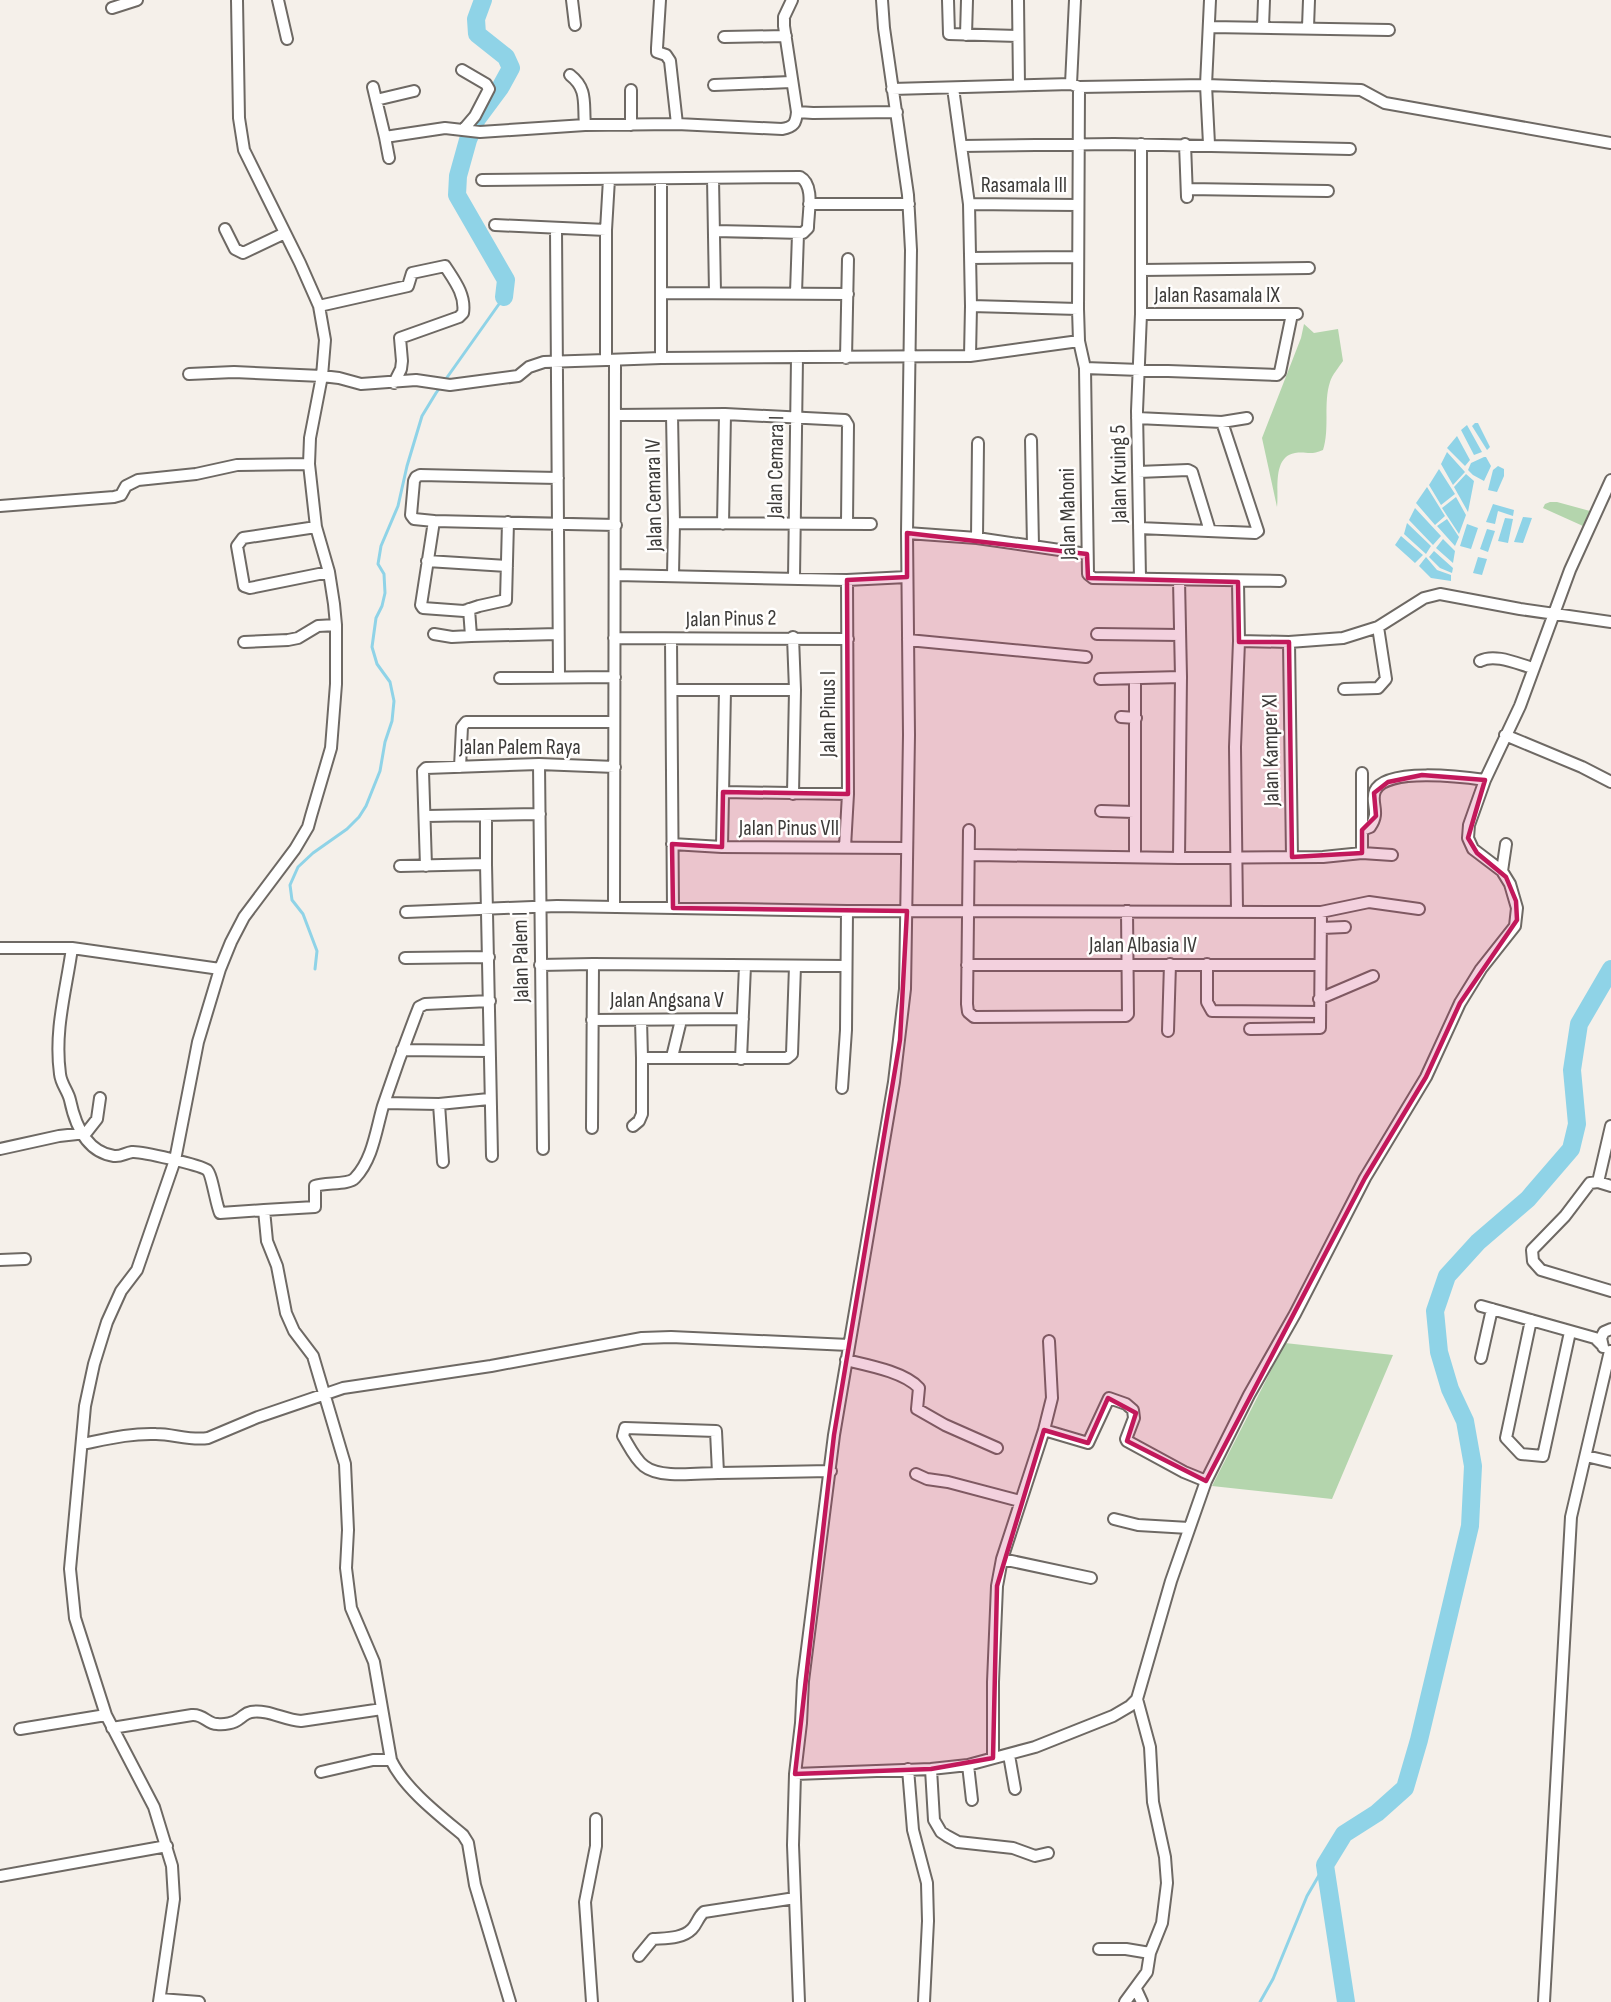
<svg xmlns="http://www.w3.org/2000/svg" width="1611" height="2002" viewBox="0 0 1611 2002" font-family="'Sofia Sans Condensed',sans-serif">
	<rect width="100%" height="100%" fill="#f5f0ea"/>
	<path fill="#b4d5ad" d="M1304 324 1314 333 1338 329 1343 361C1339 367 1332 375 1330 382 1323 403 1330 428 1323 450 1309 456 1307 451 1295 453 1272 457 1279 490 1277 507L1262 438 1301 338Z
		M1550 502H1557L1590 511 1583 526 1543 508 1545 504Z
		M1285 1343 1393 1355 1332 1499 1212 1486Z"/>
	<path fill="#8fd3e7" d="M1475 423H1478L1490 447 1487 450 1472 426Z
		M1467 425 1482 452 1474 455 1461 430Z
		M1457 436 1470 460 1465 466 1447 448Z
		M1447 452 1465 472 1453 485 1441 464Z
		M1484 457H1486L1491 466 1484 481 1473 475 1468 470 1471 463Z
		M1498 466 1504 469V476L1497 492 1488 490 1493 470Z
		M1439 469 1455 494 1441 505 1429 485Z
		M1466 474 1474 481 1468 512 1454 487Z
		M1427 487 1445 516 1435 525 1416 503Z
		M1456 497 1466 515 1459 534 1442 508Z
		M1493 504 1514 510 1513 516 1498 511 1495 524 1486 522Z
		M1415 508 1441 536 1433 545 1409 520Z
		M1523 517 1532 518 1523 543 1514 542Z
		M1505 518 1513 519 1508 543 1498 541Z
		M1447 519 1459 537 1455 546 1437 526Z
		M1407 523 1431 546 1426 554 1404 534Z
		M1467 524 1478 528 1471 549 1460 546Z
		M1487 529 1495 531 1488 552 1480 549Z
		M1401 536 1423 555 1415 563 1395 545Z
		M1443 539 1455 551 1453 563 1436 548Z
		M1434 551 1453 568 1452 573 1440 568 1429 557Z
		M1426 557 1437 570 1451 575V581L1431 578 1419 566Z
		M1478 557 1487 559 1482 575 1473 573Z"/>
	<g fill="none" stroke-linecap="round" stroke-linejoin="round">
		<path stroke="#8fd3e7" stroke-width="3" d="M315 969 317 951 303 914 292 900 290 885 298 867 313 853 347 829 359 817 366 806 380 771 385 742 392 721 394 701 390 682 377 664 372 647 376 618 382 606 385 593 384 574 378 564 381 546 398 506 407 466 422 416 436 393 504 297
			M1260 2002 1273 1979 1307 1896 1325 1865"/>
		<path stroke="#8fd3e7" stroke-width="18" d="M483 0 476 19 477 34 506 57 511 68 500 88 477 119 468 140 458 176 457 195 506 280 504 297
			M1346 2002 1325 1865 1344 1834 1377 1813 1405 1788 1419 1740 1470 1526 1473 1466 1465 1421 1450 1389 1439 1352 1435 1311 1447 1276 1478 1242 1528 1199 1571 1149 1577 1124 1572 1070 1579 1024 1611 969"/>
		<g stroke="#6e6964" stroke-width="14">
			<path id="minor" d="M278 0 287 39
				M572 0 575 25
				M660 0 657 48V52L666 55 670 61 677 124
				M792 0 784 17V26L797 112
				M948 0 949 34 1018 36
				M1018 0 1019 85
				M112 8 137 0
				M1210 27 1389 30
				M1263 27 1264 0
				M1308 27 1309 0
				M966 35 967 0
				M724 37 786 36
				M462 70 486 84 489 89 475 116 463 130
				M570 75C588 89 583 103 585 125
				M1071 84 1075 0
				M714 85 791 82
				M373 87 385 137 445 128 480 132 585 125 677 124 782 129C794 127 796 123 797 112L813 113 897 112
				M1079 87 1078 309 1079 341 1085 368 1277 375 1280 372 1292 314
				M953 88 969 204 971 306 970 356
				M892 89 1071 84 1079 87 1206 85 1210 0
				M376 100 414 91
				M631 125V90
				M385 137 389 158
				M1185 144 1187 197
				M1209 144 1206 85 1361 90 1385 103 1611 143
				M961 146 1114 144 1350 149
				M713 178 715 293
				M609 179 606 230V360L661 358 970 356 1079 341
				M482 180 800 177C815 185 808 213 808 228L803 233 714 231
				M1187 189 1328 191
				M809 204H909
				M969 204 1078 205
				M495 225 606 230
				M556 228 559 677
				M225 229 235 249 243 253 285 233
				M970 258 1078 257
				M1141 270 1309 268
				M661 293 848 294
				M796 293 798 234
				M319 306 408 286 412 273 445 266C454 280 466 295 463 313L459 317 400 338 402 361 401 369 394 383
				M971 306 1078 309
				M1141 314H1297
				M661 358V179
				M846 358 848 259
				M1085 368 1088 574 1093 578 1280 581
				M189 374 234 372 322 376 339 378 361 384 416 380 450 385 518 376 529 367 544 362 606 360
				M615 415 725 414 845 420 848 425 847 523
				M672 415 674 523 673 575
				M1137 418 1222 422 1247 418
				M1031 440 1033 546
				M1138 472 1188 470 1192 472 1210 531
				M558 478 420 475 416 477 414 481 411 515 414 519 434 521 616 525
				M0 506 114 497 121 495 126 486 138 480 196 474 237 465 309 464
				M434 521 421 605 423 608 464 611 479 606 506 600 508 522
				M674 523 871 524
				M723 524 725 414
				M316 527 243 538 237 546 244 586 250 588 329 572
				M1139 528 1255 533 1258 531 1222 422
				M907 533 977 538 1087 554
				M977 538 978 443
				M427 561 507 566
				M616 575 847 580 907 577
				M794 578 797 358
				M1140 578 1137 411 1141 314V144
				M1179 580 1181 677 1179 858
				M469 609 471 636 558 634
				M434 634 452 637 471 636
				M1097 634 1180 635
				M614 638 848 639
				M671 639 673 908
				M908 640 1086 657
				M1239 641 1289 642 1343 638 1378 627 1424 598 1440 594 1520 609 1611 622
				M244 642 288 640 298 638 318 626 336 625
				M1289 642 1292 857
				M1480 661C1495 653 1518 664 1533 668
				M500 678 615 677
				M1100 679 1181 677
				M1344 689 1378 688 1386 679 1378 627
				M672 690H795
				M1121 717 1136 718
				M1505 735 1582 767 1611 782
				M539 764 543 1149
				M460 767 462 727 466 722H614
				M723 792 848 794
				M793 794 795 690 793 637
				M1101 811 1134 812
				M486 815V864L492 1156
				M426 816 540 814
				M969 830 967 1004 968 1012 974 1017 1126 1016 1128 1014 1127 911
				M1362 830 1370 827C1381 812 1370 803 1375 791 1385 767 1464 777 1485 780
				M672 844 722 847 906 848
				M722 847 725 690
				M845 847 848 794 847 580
				M1362 853V773
				M970 856 975 855 1179 858 1323 857 1362 853 1392 855
				M1135 857V679
				M400 866 486 864
				M426 866 423 771 426 768 539 764 615 767
				M1502 871 1506 844
				M614 907 615 360
				M1237 911 1235 747 1239 641 1238 582
				M406 912 557 906 847 911 1321 912 1369 902 1419 909
				M1322 928 1345 927
				M0 948H72L220 969
				M72 948C66 991 54 1030 60 1074 61 1084 68 1091 70 1100 75 1124 86 1152 114 1156 121 1157 125 1153 132 1152 141 1151 200 1165 207 1170 212 1174 216 1205 220 1213L264 1210
				M405 958 489 957
				M1207 964V1002L1212 1011 1319 1012
				M540 965 593 964 846 966
				M967 965H1319
				M1319 999 1373 976
				M490 1001 425 1004 419 1007C406 1040 394 1073 383 1106 376 1130 373 1159 355 1178 349 1185 325 1182 315 1186V1207L264 1210 267 1241 277 1266 286 1313 294 1331 313 1356 345 1464 348 1530 346 1568 351 1608 374 1662 391 1760C404 1788 439 1815 463 1835L468 1843 475 1885 510 2002
				M592 1020 743 1019
				M641 1020 642 1058H787L792 1054 795 966
				M1250 1029 1320 1028 1321 912
				M1168 1031 1170 964
				M402 1050 489 1051
				M672 1057 681 1020
				M741 1059 745 966
				M842 1088 846 1030 847 911
				M384 1103 439 1104 489 1099
				M439 1104 443 1162
				M633 1126 639 1121 642 1114V1058
				M592 1128 593 964
				M0 1149 59 1136 86 1133 97 1119 100 1098
				M1598 1182 1611 1126
				M1611 1186 1598 1182 1590 1183 1565 1216 1532 1250 1533 1261 1541 1270 1611 1291
				M0 1260 25 1259
				M1481 1306 1595 1338 1601 1344
				M1531 1320 1506 1438 1521 1454 1543 1456 1570 1332
				M1603 1347 1601 1338 1604 1332 1611 1329
				M1481 1358 1492 1309
				M846 1360C867 1365 905 1372 919 1388L917 1409 945 1425 997 1448
				M625 1428 716 1431 718 1473C698 1473 660 1479 644 1466 635 1459 629 1446 623 1436Z
				M1044 1430 1088 1443 1109 1398 1126 1404 1133 1410 1134 1418 1126 1439 1127 1441 1184 1472 1206 1481
				M82 1444C107 1439 131 1433 156 1434 173 1434 191 1441 208 1438L258 1417 343 1388 491 1366 642 1338 671 1337 849 1345
				M1586 1456 1611 1462
				M718 1473 831 1471
				M916 1474 927 1479 948 1482 1020 1501
				M1114 1519 1138 1525 1189 1528
				M1002 1559 1091 1578
				M112 1728 192 1715C204 1714 207 1724 217 1724 224 1725 234 1723 239 1719 244 1716 245 1713 251 1712 268 1709 284 1720 301 1721L382 1709
				M20 1729 106 1715
				M1009 1755 1015 1789
				M993 1758V1682L997 1586 1002 1559 1044 1430 1052 1398 1049 1341
				M968 1765 972 1800
				M908 1769 913 1830 927 1883 928 1921 924 2002
				M931 1769 934 1820 941 1832 947 1836 958 1842 1013 1848 1035 1856 1048 1853
				M321 1772 373 1760H391
				M795 1774 931 1769 968 1765 1035 1747 1113 1716 1130 1706 1137 1699 1171 1581 1206 1481 1249 1395 1295 1314 1365 1178 1426 1077 1460 1003 1481 969 1515 926 1517 908 1510 884 1502 871 1473 849 1468 838 1469 825 1485 780 1520 706 1570 570 1611 480
				M0 1876 167 1846
				M1099 1949H1126L1150 1953
				M639 1956 653 1939C666 1938 682 1939 692 1929 697 1924 698 1917 704 1912L795 1898
				M1136 1989 1142 2002
				M160 1999 199 2002
				M159 2002 174 1899 172 1866 154 1807 106 1715 75 1618 70 1569 85 1406 94 1364 107 1322 121 1291 137 1270 175 1160 198 1042 220 969 231 942 244 917 295 849 308 827 311 816 331 748 336 684V625L334 604 329 572 316 527 309 464 310 438 322 376 325 340 319 306 300 263 244 150 239 118 237 0
				M592 2002 585 1902 596 1846V1819
				M799 2002 793 1845 795 1774 801 1723 803 1681 834 1435 894 1082 905 989 909 735 907 533 911 250 908 195 884 28 882 0
				M1125 2002 1147 1972 1150 1953 1162 1923 1167 1883 1165 1857 1153 1802 1150 1747 1137 1699
				M1544 2002 1571 1517 1610 1351"/>
		</g>
		<use href="#minor" stroke="#fff" stroke-width="10"/>
	</g>
	<path fill="#c2185b" fill-opacity="0.2" stroke="#c2185b" stroke-width="4.5" stroke-linejoin="round" d="M907 533 1087 554 1088 578 1238 582 1239 642H1289L1292 857 1362 853V830L1376 816 1374 793 1388 782 1422 775 1485 780 1468 838 1477 853 1506 877 1516 901 1517 920 1460 1003 1426 1077 1365 1178 1206 1481 1127 1441 1136 1413 1108 1398 1088 1443 1044 1430 997 1586 993 1758 931 1769 795 1774 834 1435 900 1040 907 911 673 908 672 844 722 847 723 792 848 794 847 580 907 577Z"/>
	<g text-anchor="middle" dominant-baseline="central" stroke-width="5" stroke-linejoin="round" paint-order="stroke">
		<g font-size="22" fill="#3d3b39" stroke="#fffefd">
			<text x="1024" y="185">Rasamala III</text>
			<text x="1217" y="295">Jalan Rasamala IX</text>
			<text transform="translate(776 467) rotate(-89)">Jalan Cemara I</text>
			<text transform="translate(1119 474) rotate(-91)">Jalan Kruing 5</text>
			<text transform="translate(654 495) rotate(-91)">Jalan Cemara IV</text>
			<text transform="translate(1068 514) rotate(-91)">Jalan Mahoni</text>
			<text transform="translate(731 619) rotate(-1)">Jalan Pinus 2</text>
			<text transform="translate(828 714) rotate(-90)">Jalan Pinus I</text>
			<text x="520" y="747">Jalan Palem Raya</text>
			<text transform="translate(1271 750) rotate(-91)">Jalan Kamper XI</text>
			<text x="789" y="828">Jalan Pinus VII</text>
			<text x="1143" y="945">Jalan Albasia lV</text>
			<text transform="translate(521 957) rotate(-91)">Jalan Palem I</text>
			<text x="667" y="1000">Jalan Angsana V</text>
		</g>
	</g>
</svg>
